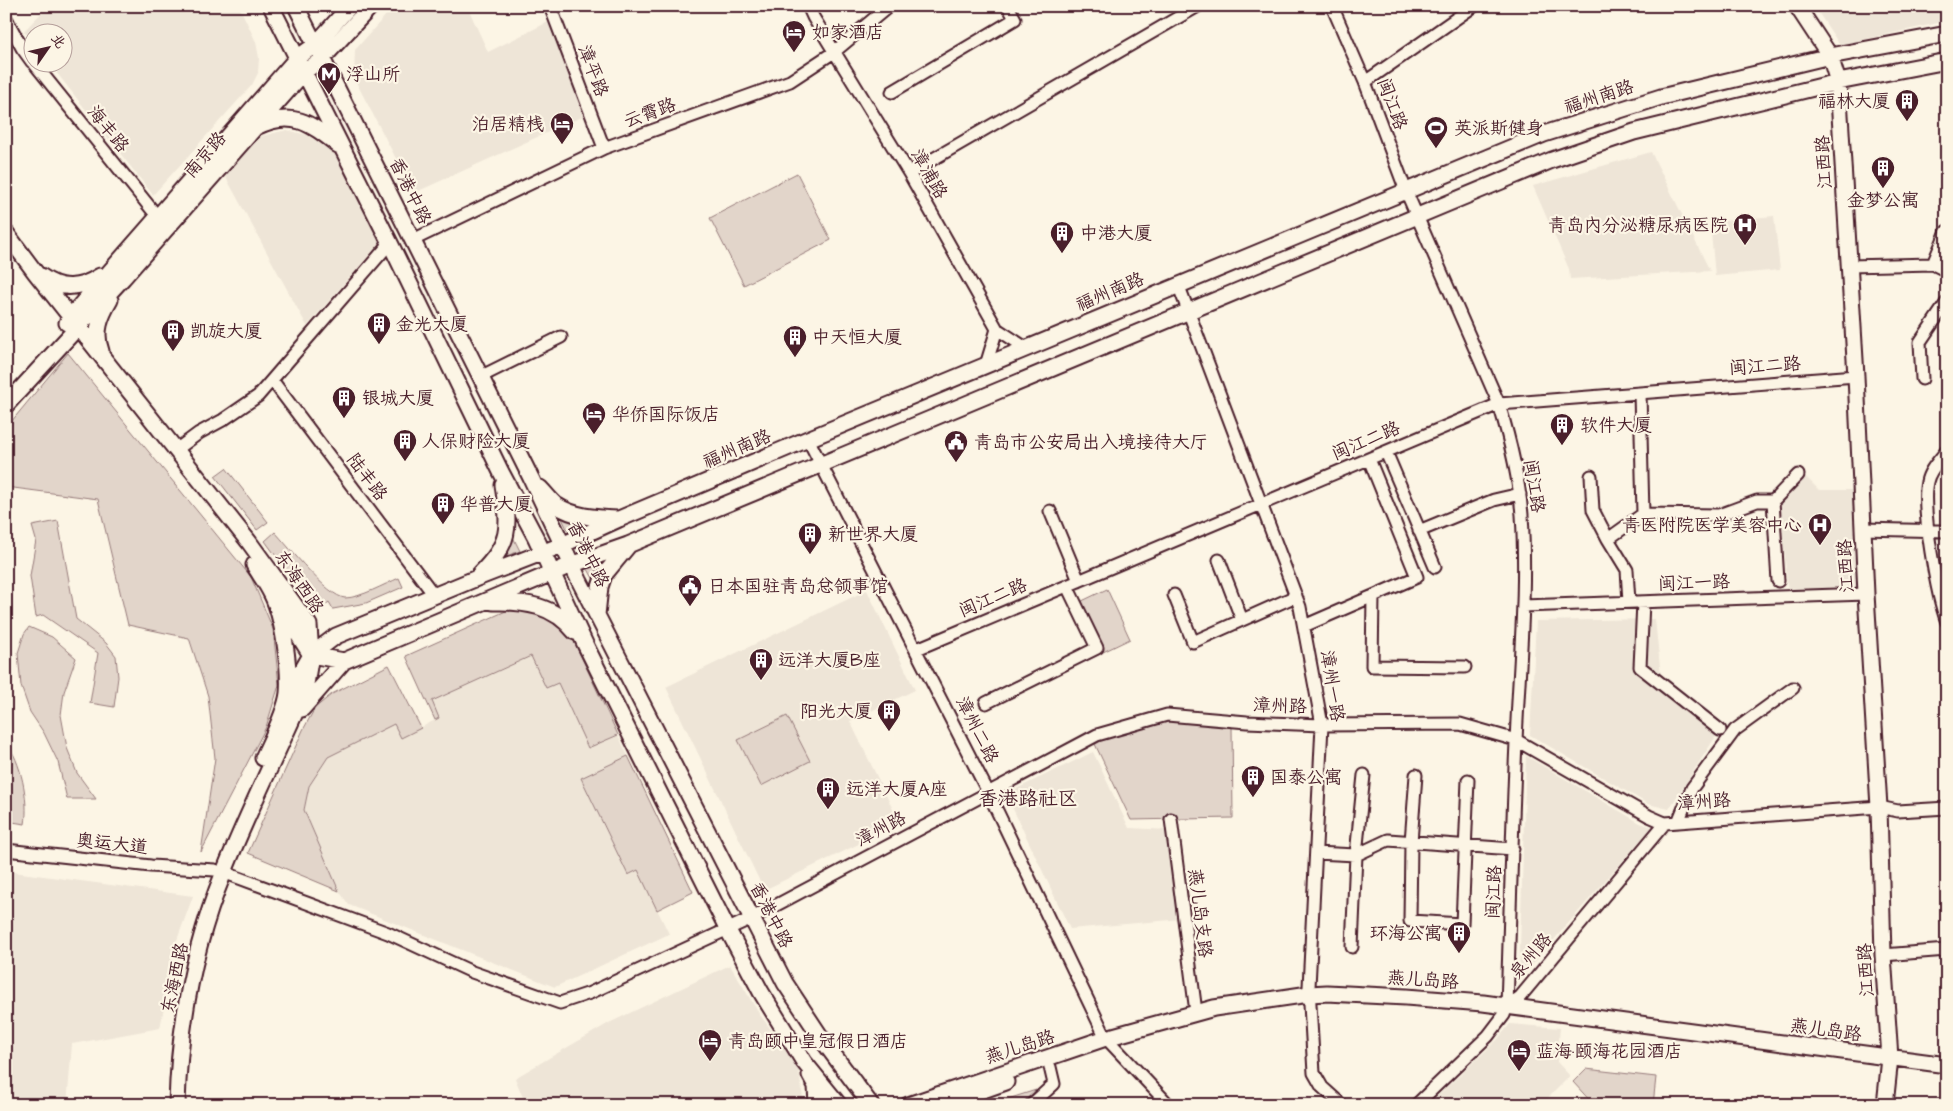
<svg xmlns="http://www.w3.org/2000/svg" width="1953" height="1111" viewBox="0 0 1953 1111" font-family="'Architects Daughter','LXGW WenKai TC',sans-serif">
	<rect width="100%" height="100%" fill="#fcf5e5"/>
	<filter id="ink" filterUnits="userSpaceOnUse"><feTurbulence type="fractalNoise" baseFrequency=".02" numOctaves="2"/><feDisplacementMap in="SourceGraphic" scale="10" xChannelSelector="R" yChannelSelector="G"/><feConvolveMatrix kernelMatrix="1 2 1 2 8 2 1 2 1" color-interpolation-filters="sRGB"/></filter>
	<g filter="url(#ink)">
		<path fill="#eee5d7" d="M48 6H239L256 42 259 58 258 73 252 85 153 195 49 63 62 62V32H32V42L24 31Z
			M394 6H467L488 52 550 21 586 115 414 193 354 78 355 50Z
			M1814 6H1947V21L1840 45Z
			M287 130 307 135 336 154 381 241 307 326 223 172 253 138Z
			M1651 152 1710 271 1570 279 1569 269 1533 186Z
			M1774 216 1780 270 1715 276 1710 222Z
			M1805 476 1819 490H1854L1860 590 1788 593 1780 502Z
			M867 590 915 690 850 721 900 824 764 890 666 687Z
			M1655 619 1662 686 1720 730 1669 809 1648 804 1530 735 1536 621Z
			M532 656 546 688 558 683 588 748 618 735 628 756 581 778 628 875 638 870 669 934 555 987 349 905 339 891 304 810 309 786 328 757 394 724 401 738 439 718 432 701Z
			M1093 752 1129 828 1169 830 1182 919 1070 929 1006 794Z
			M1526 756 1640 823 1652 827 1519 980Z
			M6 871 193 896 177 940 160 1028 72 1044 67 1105H6Z
			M730 965 760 1015 798 1065 804 1105H526L515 1078 609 1023Z
			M1510 1024 1560 1028 1557 1062 1570 1076 1541 1105H1428L1497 1040Z"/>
		<path fill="#e2d5ca" stroke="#967a7a" d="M797 173 831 240 744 285 710 218Z
			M68 353 251 577 273 629 279 685 266 727 201 852 215 758 208 696 189 638 128 625 98 499 6 487V459L11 422Z
			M226 468 268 522 257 530 215 476Z
			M560 514 586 523 568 531Z
			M58 521 76 619 106 643 116 656 118 677 114 707 90 703 98 653 43 615 36 617 30 576 36 540 32 526Z
			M509 529 520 551 492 561Z
			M275 532C288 546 328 597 345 598 360 598 385 584 399 578L403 587 366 603 333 609 329 602 325 605 320 600 310 602 265 541Z
			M609 561 597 586 588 569Z
			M1107 589 1130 639 1101 653 1078 603Z
			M517 606 540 612 570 633 618 735 588 748 558 683 546 688 531 656 432 701 439 718 435 720 406 656Z
			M29 627 52 637 76 658 64 692 61 715 67 748 77 773 96 799H67L58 762 44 733 30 712 21 686 18 653 24 634Z
			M389 665 421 728 401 738 394 724 328 757 309 786 304 810 339 891 248 853 303 730 315 708 332 694Z
			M787 716 810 761 761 786 738 740Z
			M1168 720 1232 726 1233 818 1131 820 1094 742Z
			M6 743C21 760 29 801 25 824L6 821Z
			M628 756 693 892 657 910 638 870 628 875 581 778Z
			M1586 1069 1656 1077 1653 1105H1594L1573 1082Z
			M1036 1090 1020 1105H989Z"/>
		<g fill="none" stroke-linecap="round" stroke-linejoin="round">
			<g stroke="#4a1f2b" stroke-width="15">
				<path id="minor" d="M550 6 604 148
					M808 6 813 17 909 173 997 329 986 365
					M1332 6 1365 82 1406 191 1499 404C1510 440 1519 478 1522 515 1527 590 1519 666 1516 742 1512 830 1510 918 1507 1006
					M6 18 22 48 32 62
					M33 62 157 216
					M1365 82 1474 6
					M892 92 1015 19 1008 6
					M909 173 1198 6
					M413 240 604 148 790 81 834 52 889 6
					M1933 264 1947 231
					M1849 266 1933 264 1947 271
					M1178 284 1300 607 1322 725 1309 987 1314 1073 1322 1087 1342 1105
					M997 329 1026 348
					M480 377 561 337
					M1922 379 1920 342 1947 302
					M272 380 434 595
					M1640 393 1643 514 1719 515 1757 501H1773L1798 475
					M808 439 988 792 1106 1038 1169 1105
					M176 450 199 433 223 420 258 396 390 243
					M1947 450C1940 460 1929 470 1927 482 1921 508 1937 596 1947 622
					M1386 452 1435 567
					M1591 476 1593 510 1608 539 1643 514
					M1773 501 1778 581
					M1050 511 1079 581
					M1863 529 1947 531
					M1419 531 1494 500 1520 494
					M1608 539 1627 570 1629 602
					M1219 560 1242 620
					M1174 595 1193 642 1296 596
					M1373 596 1372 666 1465 667
					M1643 602 1640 667 1720 730
					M1523 606 1866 594
					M1304 626 1417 577 1369 459
					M917 649 1499 404 1856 376
					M986 703 1097 648 1067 586
					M1416 775 1411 842 1410 921 1462 924 1468 780
					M1171 819 1196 1012
					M1678 822 1692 788 1735 730 1793 688
					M6 850 151 866 215 870
					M1316 853 1356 855 1388 840 1513 849
					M223 872 388 933 472 972 560 1003 590 993 752 918 1097 735 1167 715 1247 722 1322 725 1460 724 1516 740 1649 816 1665 823 1879 807 1898 811 1947 808
					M1352 947 1356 855 1364 775
					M1883 955 1947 950
					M1031 1105 1054 1084 1050 1067
					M1416 1105 1488 1036 1504 1015 1507 1006 1520 997 1665 823"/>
			</g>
			<g stroke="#4a1f2b" stroke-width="19">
				<path id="major" d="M271 6 390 243 501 472 536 538 586 646 728 930 761 992 804 1062 839 1105
					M296 6 531 478 579 580 785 983 824 1042 871 1105
					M1797 6 1830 56 1838 82 1856 376 1866 594 1879 807 1883 955 1890 1058 1885 1105
					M256 127C292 109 310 123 338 145
					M6 233 35 272 249 542 309 625 311 655 306 684 300 702C275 758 247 814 224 872 194 945 179 1026 177 1105
					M41 276C61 291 80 289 100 276
					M67 323 71 316 297 58 315 45 350 6
					M101 351C94 332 100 317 110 300
					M6 405 123 278 304 72 322 59 371 6
					M540 488C545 493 550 500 556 505 574 517 596 518 617 519
					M254 565C260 575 267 584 272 595 283 617 290 668 288 693 286 712 271 740 263 758
					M479 575C511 542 510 530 503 485
					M273 595 311 655 344 661 571 565 628 545 1552 160 1634 132 1838 82 1947 61
					M493 602C525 601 554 605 575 632
					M597 615 600 587 604 575 628 546
					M288 695 311 655 336 636 477 578 562 545 619 519 808 439 1544 134 1661 97 1830 56 1947 34
					M302 709 344 661
					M810 1075 816 1086 817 1105
					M908 1105 1106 1038 1214 1008 1309 994 1327 993 1406 997 1483 1003 1947 1065
					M941 1105 1006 1082"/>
			</g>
			<use href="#minor" stroke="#fcf5e5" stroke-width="11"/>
			<use href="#major" stroke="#fcf5e5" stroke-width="15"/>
		</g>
	</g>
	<defs>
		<g id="hotel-pin" transform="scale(1.25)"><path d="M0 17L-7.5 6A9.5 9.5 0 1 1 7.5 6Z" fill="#4a1f2b" stroke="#fcf5e5"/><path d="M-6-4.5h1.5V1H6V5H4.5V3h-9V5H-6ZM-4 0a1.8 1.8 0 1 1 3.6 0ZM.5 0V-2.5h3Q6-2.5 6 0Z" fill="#fff"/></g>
		<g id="metro-pin" transform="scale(1.25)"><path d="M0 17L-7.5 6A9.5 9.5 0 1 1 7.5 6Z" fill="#4a1f2b" stroke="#fcf5e5"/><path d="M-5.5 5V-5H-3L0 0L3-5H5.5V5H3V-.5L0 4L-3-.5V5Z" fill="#fff"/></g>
		<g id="building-pin" transform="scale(1.25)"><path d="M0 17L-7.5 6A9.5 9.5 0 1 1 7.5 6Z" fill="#4a1f2b" stroke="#fcf5e5"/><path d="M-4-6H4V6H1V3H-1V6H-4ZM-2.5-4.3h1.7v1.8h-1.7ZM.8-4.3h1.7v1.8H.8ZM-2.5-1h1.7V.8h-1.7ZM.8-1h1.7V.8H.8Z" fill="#fff"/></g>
		<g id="stadium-pin" transform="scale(1.25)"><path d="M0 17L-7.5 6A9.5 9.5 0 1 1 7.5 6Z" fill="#4a1f2b" stroke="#fcf5e5"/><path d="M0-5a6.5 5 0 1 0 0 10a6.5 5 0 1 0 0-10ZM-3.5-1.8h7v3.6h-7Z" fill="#fff"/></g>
		<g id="hospital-pin" transform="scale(1.25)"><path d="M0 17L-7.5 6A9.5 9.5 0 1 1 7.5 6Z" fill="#4a1f2b" stroke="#fcf5e5"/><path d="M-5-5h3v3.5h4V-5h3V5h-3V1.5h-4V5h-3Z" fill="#fff"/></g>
		<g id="civic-pin" transform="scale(1.25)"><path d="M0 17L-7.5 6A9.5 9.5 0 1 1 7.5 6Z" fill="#4a1f2b" stroke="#fcf5e5"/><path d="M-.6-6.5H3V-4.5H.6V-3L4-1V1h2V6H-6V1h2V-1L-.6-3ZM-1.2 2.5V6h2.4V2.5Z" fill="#fff"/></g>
	</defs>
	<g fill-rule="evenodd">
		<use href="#hotel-pin" x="794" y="32"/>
		<use href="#metro-pin" x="329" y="74"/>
		<use href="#building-pin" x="1907" y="101"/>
		<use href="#hotel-pin" x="562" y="124"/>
		<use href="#stadium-pin" x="1436" y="128"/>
		<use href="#building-pin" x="1883" y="168"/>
		<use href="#hospital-pin" x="1745" y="225"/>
		<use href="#building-pin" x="1062" y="233"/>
		<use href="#building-pin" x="379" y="324"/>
		<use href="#building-pin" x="173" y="331"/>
		<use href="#building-pin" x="795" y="337"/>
		<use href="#building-pin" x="344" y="398"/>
		<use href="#hotel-pin" x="594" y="414"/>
		<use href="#building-pin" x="1562" y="425"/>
		<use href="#building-pin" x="405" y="441"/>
		<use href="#civic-pin" x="956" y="442"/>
		<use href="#building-pin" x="443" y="504"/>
		<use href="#hospital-pin" x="1820" y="525"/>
		<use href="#building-pin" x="810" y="534"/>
		<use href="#civic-pin" x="690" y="586"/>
		<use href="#building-pin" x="761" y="660"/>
		<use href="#building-pin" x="889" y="711"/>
		<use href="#building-pin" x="1253" y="777"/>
		<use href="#building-pin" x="828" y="789"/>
		<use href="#building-pin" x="1459" y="933"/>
		<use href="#hotel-pin" x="710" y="1041"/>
		<use href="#hotel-pin" x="1519" y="1051"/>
	</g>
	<g text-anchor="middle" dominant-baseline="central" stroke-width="4.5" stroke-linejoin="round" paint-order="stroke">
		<g font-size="18" fill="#4a1f2b" stroke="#fcf5e5" text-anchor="start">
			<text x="812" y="32">如家酒店</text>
			<text x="346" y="74">浮山所</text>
			<text x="1890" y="101" text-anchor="end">福林大厦</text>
			<text x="544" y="124" text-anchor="end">泊居精栈</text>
			<text x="1454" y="128">英派斯健身</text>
			<text x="1883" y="200" text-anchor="middle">金梦公寓</text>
			<text x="1728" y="225" text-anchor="end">青岛内分泌糖尿病医院</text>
			<text x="1080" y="233">中港大厦</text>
			<text x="396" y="324">金光大厦</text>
			<text x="190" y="331">凯旋大厦</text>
			<text x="812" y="337">中天恒大厦</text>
			<text x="362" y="398">银城大厦</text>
			<text x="612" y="414">华侨国际饭店</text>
			<text x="1580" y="425">软件大厦</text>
			<text x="422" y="441">人保财险大厦</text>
			<text x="974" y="442">青岛市公安局出入境接待大厅</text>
			<text x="460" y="504">华普大厦</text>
			<text x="1802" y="525" text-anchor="end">青医附院医学美容中心</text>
			<text x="828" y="534">新世界大厦</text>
			<text x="708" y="586">日本国驻青岛总领事馆</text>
			<text x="778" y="660">远洋大厦B座</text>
			<text x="872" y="711" text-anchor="end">阳光大厦</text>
			<text x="1270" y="777">国泰公寓</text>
			<text x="846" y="789">远洋大厦A座</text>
			<text x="1442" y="933" text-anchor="end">环海公寓</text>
			<text x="728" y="1041">青岛颐中皇冠假日酒店</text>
			<text x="1536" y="1051">蓝海·颐海花园酒店</text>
		</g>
		<g font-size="18" fill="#4a1f2b" stroke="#fcf5e5">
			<text transform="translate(593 71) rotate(69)">漳平路</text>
			<text transform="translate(1599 97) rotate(-18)">福州南路</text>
			<text transform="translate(1392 104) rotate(69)">闽江路</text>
			<text transform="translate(650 113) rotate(-20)">云霄路</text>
			<text transform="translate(108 129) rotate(51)">海丰路</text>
			<text transform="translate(205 155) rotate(-49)">南京路</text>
			<text transform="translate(1824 162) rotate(-93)">江西路</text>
			<text transform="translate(929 174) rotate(60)">漳浦路</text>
			<text transform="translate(410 191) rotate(64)">香港中路</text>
			<text transform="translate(1110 292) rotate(-23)">福州南路</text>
			<text transform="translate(1765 366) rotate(-4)">闽江二路</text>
			<text transform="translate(1366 441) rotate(-23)">闽江二路</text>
			<text transform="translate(737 449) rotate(-23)">福州南路</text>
			<text transform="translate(367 477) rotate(53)">陆丰路</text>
			<text transform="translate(1534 486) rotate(81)">闽江路</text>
			<text transform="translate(588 554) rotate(64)">香港中路</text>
			<text transform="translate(1846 566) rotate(-93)">江西路</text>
			<text transform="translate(299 582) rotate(56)">东海西路</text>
			<text transform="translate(1694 583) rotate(-2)">闽江一路</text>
			<text transform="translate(993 598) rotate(-23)">闽江二路</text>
			<text transform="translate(1332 686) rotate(81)">漳州一路</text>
			<text transform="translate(1280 706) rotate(2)">漳州路</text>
			<text transform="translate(977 730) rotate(63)">漳州二路</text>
			<text transform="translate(1704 802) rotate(-4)">漳州路</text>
			<text transform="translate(881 829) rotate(-28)">漳州路</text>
			<text transform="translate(112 844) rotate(6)">奥运大道</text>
			<text transform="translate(1494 892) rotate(-88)">闽江路</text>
			<text transform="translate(1200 913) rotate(83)">燕儿岛支路</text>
			<text transform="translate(771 915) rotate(63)">香港中路</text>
			<text transform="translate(1531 956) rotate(-50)">泉州路</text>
			<text transform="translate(1866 970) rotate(-93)">江西路</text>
			<text transform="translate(175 978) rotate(-78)">东海西路</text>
			<text transform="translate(1423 980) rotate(4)">燕儿岛路</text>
			<text transform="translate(1826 1030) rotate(8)">燕儿岛路</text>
			<text transform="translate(1020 1047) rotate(-18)">燕儿岛路</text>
		</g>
		<g font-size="20" fill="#4a1f2b" stroke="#fcf5e5">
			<text x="1028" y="799">香港路社区</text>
		</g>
	</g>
	<rect width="1953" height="1111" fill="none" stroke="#fcf5e5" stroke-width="25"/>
	<rect x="12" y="12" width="1928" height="1086" fill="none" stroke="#4a1f2b" stroke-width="2" filter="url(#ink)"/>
	<g transform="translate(48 48) rotate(56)"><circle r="24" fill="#fcf5e5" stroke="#b59f9b"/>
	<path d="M0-4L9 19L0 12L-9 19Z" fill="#4a1f2b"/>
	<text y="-8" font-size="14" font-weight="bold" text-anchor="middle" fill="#4a1f2b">北</text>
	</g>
</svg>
